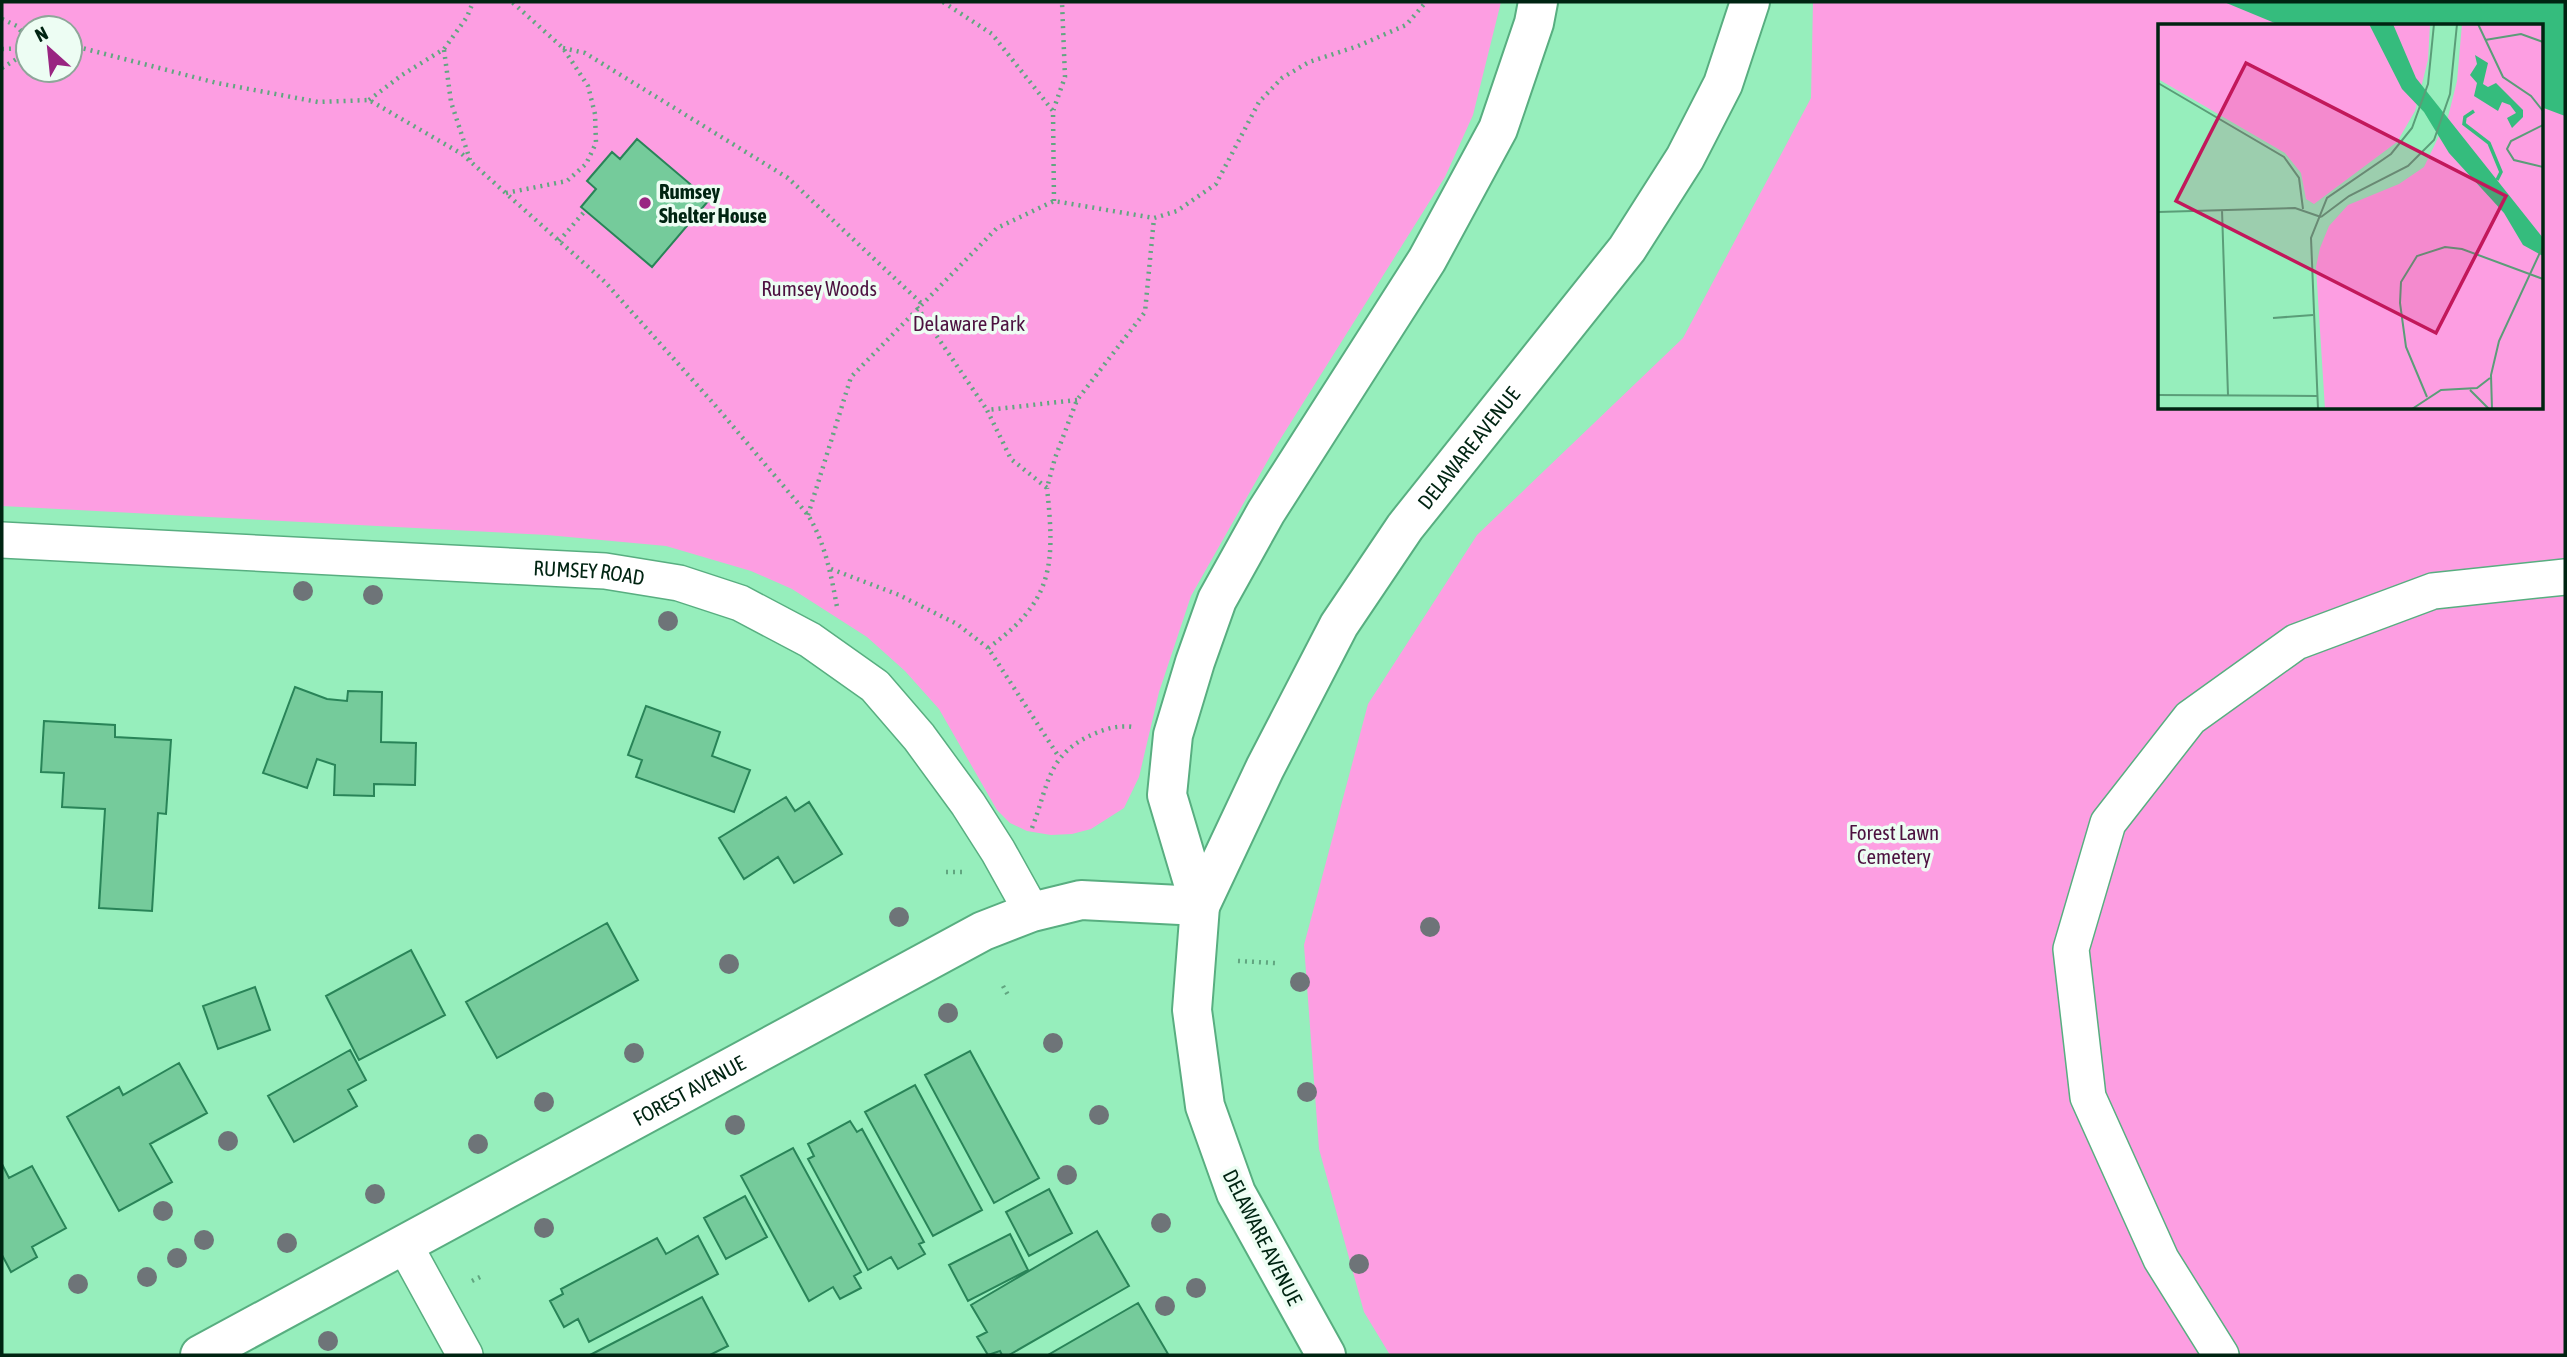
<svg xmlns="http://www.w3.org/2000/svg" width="2567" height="1357" viewBox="0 0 2567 1357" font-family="'Asap Condensed',sans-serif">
	<rect width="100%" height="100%" fill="#96eebc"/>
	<path fill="#fd9ee2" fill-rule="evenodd" d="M2 2H1501L1473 115 1445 177 1276 446 1191 596 1159 692 1139 777 1124 808 1091 829 1072 834 1051 835 1027 831 1010 823 997 810 939 709 905 671 867 637 792 589 751 571 666 546 547 535 2 506ZM28 28H70V70H28Z
		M1813 2H2565V1355H1390L1364 1312 1319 1149 1304 945 1368 704 1477 535 1683 338 1811 98ZM2159 26H2541V408H2159Z"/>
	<path fill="#35bc7d" d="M2224 2H2565V116L2541 107V26H2282Z"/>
	<path fill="#75cb9b" stroke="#298458" stroke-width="2" d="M637 139 709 200 652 267 581 207 596 189 587 181 612 152 620 159Z
		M295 687 327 699 347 701 348 691 382 692 381 742 416 743 415 785 374 784V796L334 795 335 765 317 759 307 788 263 773Z
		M646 706 720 732 712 756 750 770 734 812 636 777 642 760 628 755Z
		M44 721 115 725V737L171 740 166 814 158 813 152 911 99 908 105 809 62 807 64 773 41 772Z
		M786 797 795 811 809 802 842 854 794 883 778 857 744 879 719 838Z
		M607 923 638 980 497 1058 466 1002Z
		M411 950 445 1015 359 1060 326 996Z
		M255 987 270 1030 218 1049 203 1006Z
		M350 1050 366 1080 348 1090 357 1106 294 1142 268 1096Z
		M970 1051 1039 1178 994 1203 925 1075Z
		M179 1063 207 1113 150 1144 172 1182 119 1211 67 1117 119 1087 123 1095Z
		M915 1085 982 1210 933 1236 865 1112Z
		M850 1121 857 1132 862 1129 924 1242 919 1244 925 1254 898 1269 891 1257 868 1270 808 1159 814 1156 808 1144Z
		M793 1148 861 1272 854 1276 861 1288 840 1299 833 1287 809 1301 741 1176Z
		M2 1164 9 1178 32 1166 66 1228 32 1247 37 1257 11 1272 2 1255Z
		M1049 1189 1072 1233 1029 1256 1006 1212Z
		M745 1196 767 1237 726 1259 704 1218Z
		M1097 1231 1129 1286 1009 1355H1002L1000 1351 988 1355 977 1337 987 1332 971 1305Z
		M1010 1234 1028 1270 968 1301 949 1265Z
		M698 1236 718 1274 589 1342 578 1319 564 1327 550 1301 563 1294 561 1289 657 1238 666 1254Z
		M702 1297 728 1346 710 1355H590Z
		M1138 1303 1168 1354 1048 1355Z"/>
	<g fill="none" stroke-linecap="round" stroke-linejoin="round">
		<g stroke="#58ae80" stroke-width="38">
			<g id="minor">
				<path id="s1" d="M2 540 605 571 679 583 740 603 810 640 875 686 919 737 968 804 998 851 1032 912"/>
				<path d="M404 1244 465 1355"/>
				<path d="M2221 1355 2161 1259 2088 1097 2071 949 2108 823 2190 718 2296 642 2433 591 2565 577"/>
			</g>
		</g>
		<g stroke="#58ae80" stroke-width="42">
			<g id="tertiary">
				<path id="s2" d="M200 1355 983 931 1032 912 1081 900 1200 906"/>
			</g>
		</g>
		<g stroke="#58ae80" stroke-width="42">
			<g id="primary">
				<path d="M1200 906 1167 795 1173 735 1195 662 1217 600 1266 512 1427 260 1498 129 1534 23 1538 2"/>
				<path id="s3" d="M1326 1355 1236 1193 1205 1106 1192 1010 1200 906 1265 768 1339 625 1405 527 1627 249 1685 158 1723 84 1750 2"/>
			</g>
		</g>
		<path stroke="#61a680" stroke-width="4.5" stroke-dasharray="2 5" stroke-linecap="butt" d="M943 2 992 34 1053 111
			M2 19 17 26 28 40
			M70 48 78 47 217 83 318 102 369 100 462 154 605 282 714 404 808 515C825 543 831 574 837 607
			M563 48 585 53 788 178 921 303
			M2 49 28 48
			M444 50 451 102 470 160
			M2 68 28 52
			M369 100 402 75 444 49 467 17 473 2
			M506 193 567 181 586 164 596 143 595 114 588 86 563 48 512 2
			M1054 201 1053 111 1065 77 1062 2
			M559 241 585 211
			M917 307 987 410
			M1077 400 987 410 1011 459 1047 488 1055 458 1077 400 1145 312 1154 218
			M808 515 851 377 997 228 1054 201 1154 218 1177 211 1216 184 1259 102 1282 78 1309 62 1358 46 1406 25 1426 2
			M831 569 899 595 957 624 988 648 1059 757
			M988 648C1054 601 1055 564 1047 488
			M1032 828C1049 784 1047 753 1096 733 1108 728 1120 725 1133 727
			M946 872H962
			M1238 961 1275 963
			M1003 986 1008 995
			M472 1281 484 1275"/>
		<use href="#minor" stroke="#fff" stroke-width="35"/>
		<use href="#tertiary" stroke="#fff" stroke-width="38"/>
		<use href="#primary" stroke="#fff" stroke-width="38"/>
	</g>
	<g fill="#6e7478">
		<circle cx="303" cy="591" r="10"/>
		<circle cx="373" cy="595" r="10"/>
		<circle cx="668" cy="621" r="10"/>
		<circle cx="899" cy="917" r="10"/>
		<circle cx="1430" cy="927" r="10"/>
		<circle cx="729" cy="964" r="10"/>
		<circle cx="1300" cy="982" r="10"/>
		<circle cx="948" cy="1013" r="10"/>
		<circle cx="1053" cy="1043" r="10"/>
		<circle cx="634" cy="1053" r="10"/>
		<circle cx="1307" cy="1092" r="10"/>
		<circle cx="544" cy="1102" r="10"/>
		<circle cx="1099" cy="1115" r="10"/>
		<circle cx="735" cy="1125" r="10"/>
		<circle cx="228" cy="1141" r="10"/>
		<circle cx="478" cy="1144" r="10"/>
		<circle cx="1067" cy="1175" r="10"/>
		<circle cx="375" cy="1194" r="10"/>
		<circle cx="163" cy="1211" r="10"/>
		<circle cx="1161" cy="1223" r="10"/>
		<circle cx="544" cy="1228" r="10"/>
		<circle cx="204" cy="1240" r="10"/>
		<circle cx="287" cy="1243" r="10"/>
		<circle cx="177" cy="1258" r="10"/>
		<circle cx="1359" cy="1264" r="10"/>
		<circle cx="147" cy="1277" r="10"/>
		<circle cx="78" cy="1284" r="10"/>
		<circle cx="1196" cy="1288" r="10"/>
		<circle cx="1165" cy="1306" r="10"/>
		<circle cx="328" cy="1341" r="10"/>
	</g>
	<circle fill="#992581" stroke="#edfdf3" stroke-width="2.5" cx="645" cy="203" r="7"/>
	<g text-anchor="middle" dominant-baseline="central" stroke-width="7" stroke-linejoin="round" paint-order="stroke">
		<g font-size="21" font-weight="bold" fill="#002412" stroke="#edfdf3" text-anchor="start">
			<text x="659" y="191">Rumsey<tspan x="659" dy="24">Shelter House</tspan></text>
		</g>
		<g font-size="21" fill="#4d1140" stroke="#edfdf3">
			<text x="819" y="288">Rumsey Woods</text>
			<text x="969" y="323">Delaware Park</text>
			<text x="1894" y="832">Forest Lawn<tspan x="1894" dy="24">Cemetery</tspan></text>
		</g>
		<g font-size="21" fill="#002412" stroke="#edfdf3">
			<text stroke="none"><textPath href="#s3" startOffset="1012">DELAWARE AVENUE</textPath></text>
			<text stroke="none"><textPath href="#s1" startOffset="588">RUMSEY ROAD</textPath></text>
			<text stroke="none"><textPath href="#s2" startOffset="556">FOREST AVENUE</textPath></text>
			<text transform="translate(1263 1237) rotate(63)">DELAWARE AVENUE</text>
		</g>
	</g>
	<g transform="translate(2158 24)">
		<rect width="385" height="385" fill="#96eebc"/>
		<path d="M0 0H272L270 36 257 87 239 118 156 180 148 175 143 149 127 129 0 55ZM304 0H385V385H167L158 243 162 224 171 202 190 181 241 160 266 143 290 93 299 57Z" fill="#fd9ee2"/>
		<path d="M211 0H235L258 54 385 214V232L365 221 346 189 291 129 266 88 244 65ZM317 31 330 39 325 60 330 63 338 59 365 86V93L354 104 349 94 358 89 352 81 344 78 340 87 316 72 319 59 312 51 319 40Z" fill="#35bc7d"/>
		<path fill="none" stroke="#35bc7d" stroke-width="3.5" d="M316 87 307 93 306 100 331 119 343 148 339 156"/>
		<path fill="none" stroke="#5a9d78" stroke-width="2" d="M320 0 345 53 373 72 385 87M327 16 363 10 385 18M0 59 126 133 141 154 145 185M385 101 353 117 349 125 356 136 385 143M385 113V136M64 186 70 371M0 188 137 184 163 193M163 193 191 172 250 142 276 116 292 70 299 0M115 294 155 291M312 366 331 385M0 371 159 372M269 373 248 323 242 279 243 258 259 232 287 223 304 225 385 255M160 385 153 214 169 174 233 130 254 104 270 60 276 0M254 385 283 366 319 364 332 354M334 385 333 351 341 317 385 222"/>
		<path fill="#c2185b" fill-opacity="0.15" stroke="#c2185b" stroke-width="3.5" d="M88 39 348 172 278 309 18 177Z"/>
		<rect width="385" height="385" fill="none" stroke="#002412" stroke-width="3.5"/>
	</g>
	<rect width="2567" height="1357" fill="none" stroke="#002412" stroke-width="7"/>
	<g transform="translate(49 49) rotate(333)"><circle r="33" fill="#edfdf3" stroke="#8ea699" stroke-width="2"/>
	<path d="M0-5L12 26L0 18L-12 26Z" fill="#992581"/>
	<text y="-10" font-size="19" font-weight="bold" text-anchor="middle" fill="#002412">N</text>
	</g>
</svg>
